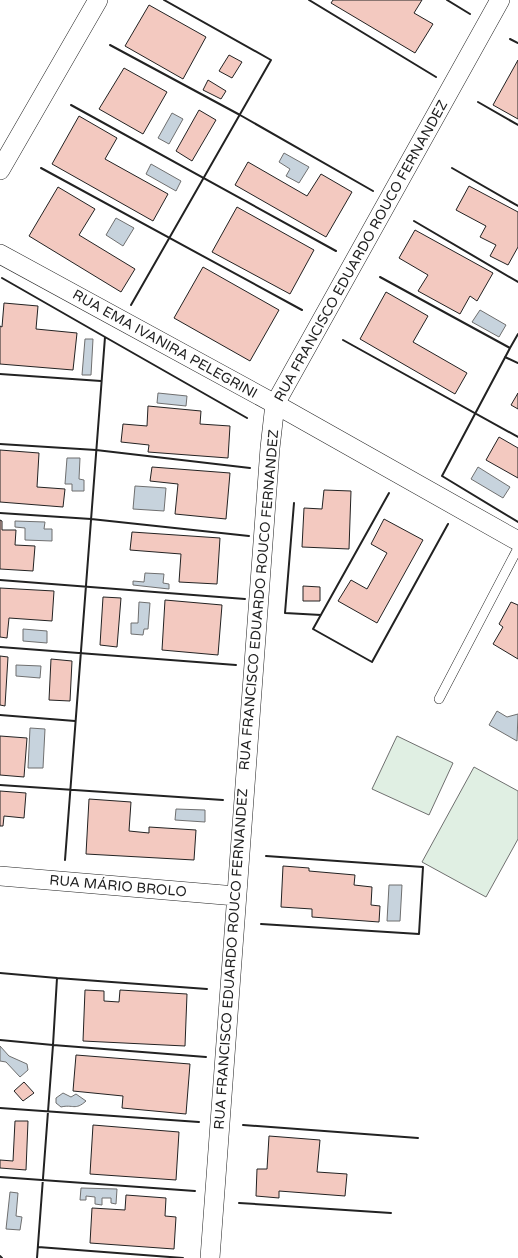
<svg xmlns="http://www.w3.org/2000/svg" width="518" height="1258" viewBox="0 0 518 1258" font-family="'Varela Round',sans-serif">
	<rect width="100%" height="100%" fill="#fff"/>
	<path fill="#e0efe3" stroke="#6f6f6f" d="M397 736 453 763 429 815 372 789Z
		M474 767 518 791V839L486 897 422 862Z"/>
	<path fill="#c7d3dd" stroke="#6f6f6f" d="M172 113 183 119 169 144 158 138Z
		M284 153 309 167 299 183 286 176 290 169 279 162Z
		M151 164 181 181 176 191 146 174Z
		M116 218 134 228 123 246 106 235Z
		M480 310 506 325 499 337 472 322Z
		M85 339H93L91 375H82Z
		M158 393 187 396 186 406 157 403Z
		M67 458H80L79 479 84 480V491H72V484H65Z
		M478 467 510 487 503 498 471 479Z
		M135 486 166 488 164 511 133 509Z
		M15 521 45 522 44 529H52V541L25 540V528L15 527Z
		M145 573 164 574 163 583 169 584V589L133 585V581L144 582Z
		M139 602 150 603 148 629H144L143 635 131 634V623H138Z
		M23 629 47 631V643L23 641Z
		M16 665 41 666 40 678 16 676Z
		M497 711 507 717 518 714 517 741 489 725Z
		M30 728 45 729 43 768H28Z
		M176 809 205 810V822L175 820Z
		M389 885H402L400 921H387Z
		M0 1046 9 1056 27 1064 28 1070 20 1077 6 1062 0 1061Z
		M63 1093 71 1097 76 1094 86 1101C75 1111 73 1104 61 1107L56 1103V1098Z
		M81 1188 117 1189 116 1204 111 1203V1198H102V1205L95 1204V1197L86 1196V1200H80Z
		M10 1192 18 1193 16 1216 22 1217 20 1230 6 1229Z"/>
	<path fill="#f3c9c0" stroke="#222" d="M333 0H422L414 13 433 24 415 53 331 3Z
		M149 5 206 37 183 79 125 46Z
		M229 55 242 62 232 78 219 71Z
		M518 60V119L493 105Z
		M124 68 167 92 143 134 99 109Z
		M208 80 226 91 221 99 203 90Z
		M199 110 216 120 192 161 176 151Z
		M79 116 117 138 105 159 168 194 153 221 52 164Z
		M248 162 307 196 321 174 352 192 326 237 235 185Z
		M469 186 518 212V247L508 265 490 256 496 245 480 237 486 226 456 210Z
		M58 187 95 209 79 235 135 269 121 292 29 236Z
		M237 207 314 250 290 294 212 252Z
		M415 230 493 273 477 301 470 296 460 314 418 291 428 275 399 258Z
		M203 267 279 310 250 361 174 318Z
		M386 292 428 316 413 342 467 373 455 394 360 339Z
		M4 303 38 306 36 329 77 333 73 370 0 364V326L2 327Z
		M518 393V409L511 405Z
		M148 406 201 411 200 424 230 426 228 458 148 452 149 445 121 442 123 424 147 426Z
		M499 437 518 448V478L486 460Z
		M0 450 39 453 37 487 65 489 63 507 0 502Z
		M152 467 230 473 226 519 175 514 178 484 150 481Z
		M324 490 351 491 349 549 302 547 304 508 322 509Z
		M384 519 423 540 377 623 338 601 351 580 367 589 387 553 371 544Z
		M0 520 2 521V530H16L15 545 35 546 33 571 0 569Z
		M132 532 220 538 217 584 179 582 181 554 130 550Z
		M303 586 320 587V601H303Z
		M0 588 54 591 52 621 9 618 7 638 0 637Z
		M103 597 121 598 117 647 100 645Z
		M165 600 222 605 218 655 162 650Z
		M511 602 518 605V659L493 644 503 627 499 624Z
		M0 656 8 657 5 706 0 705Z
		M51 659 72 661 70 701 49 700Z
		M0 736 27 738 24 777 0 775Z
		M0 791 26 793 24 818 4 816 3 826H0Z
		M89 799 131 802 129 831 149 833V827L196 830 194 860 86 854Z
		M283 866 309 868V871L355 875 354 885 372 887 371 905 380 906 379 922 312 917V909L281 907Z
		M85 990 104 991V1001L119 1002 120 990 187 994 185 1046 83 1041Z
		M76 1055 190 1064 186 1114 122 1108 123 1096 73 1091Z
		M24 1082 34 1093 23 1101 14 1091Z
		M15 1121H28L26 1170 0 1168V1160L13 1161Z
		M93 1125 179 1132 176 1180 90 1174Z
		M269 1136 320 1140 317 1172 347 1174 345 1196 279 1191V1198L256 1196 257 1169H267Z
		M126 1195 166 1198 165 1216 176 1217 174 1249 90 1243 92 1208 125 1210Z"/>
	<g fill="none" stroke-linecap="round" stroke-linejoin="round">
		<g stroke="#222" stroke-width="10">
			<path id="service" d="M439 699 518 548"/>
		</g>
		<g stroke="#222" stroke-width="20">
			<path id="minor" d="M0 170 98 0
				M0 254 275 404 518 541
				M0 876 236 896
				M210 1258 270 448 275 404 500 0"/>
		</g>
		<use href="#service" stroke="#fff" stroke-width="9"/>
		<use href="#minor" stroke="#fff" stroke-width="19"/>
		<path stroke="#222" stroke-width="2" d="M309 0 436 77
			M447 0 470 14
			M510 39 518 43
			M110 45 240 115 373 191
			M478 102 518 125
			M71 105 336 251
			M41 168 302 310
			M452 168 518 206
			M414 221 518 282
			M380 277 510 348 442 476 518 522
			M2 278 105 337
			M131 305 271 60 164 0
			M343 340 518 437
			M510 348 518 334
			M505 357 518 363
			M0 374 101 381
			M0 444 96 450 250 468
			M389 493 313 629 372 662 448 524
			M294 503 285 613 321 615
			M0 513 91 519 249 536
			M0 580 245 599
			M0 647 236 665
			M0 715 75 721
			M0 785 223 800
			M65 860 105 337 247 418
			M261 924 419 934 423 867 266 856
			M0 973 57 978
			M0 1040 53 1045 37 1258
			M206 1057 53 1045 57 978 207 989
			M0 1108 199 1122
			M243 1125 418 1138
			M0 1177 195 1191
			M239 1203 391 1213
			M38 1247 183 1258
			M0 1256 2 1258"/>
	</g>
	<g text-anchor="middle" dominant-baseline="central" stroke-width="3" stroke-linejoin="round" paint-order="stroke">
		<g font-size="14" fill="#222" stroke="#fff">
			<text transform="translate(361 251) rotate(-61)">RUA FRANCISCO EDUARDO ROUCO FERNANDEZ</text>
			<text transform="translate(165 344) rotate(29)">RUA EMA IVANIRA PELEGRINI</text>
			<text transform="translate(259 600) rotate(-85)">RUA FRANCISCO EDUARDO ROUCO FERNANDEZ</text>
			<text transform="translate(118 886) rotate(5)">RUA MÁRIO BROLO</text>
			<text transform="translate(231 959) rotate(-86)">RUA FRANCISCO EDUARDO ROUCO FERNANDEZ</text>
		</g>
	</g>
</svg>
